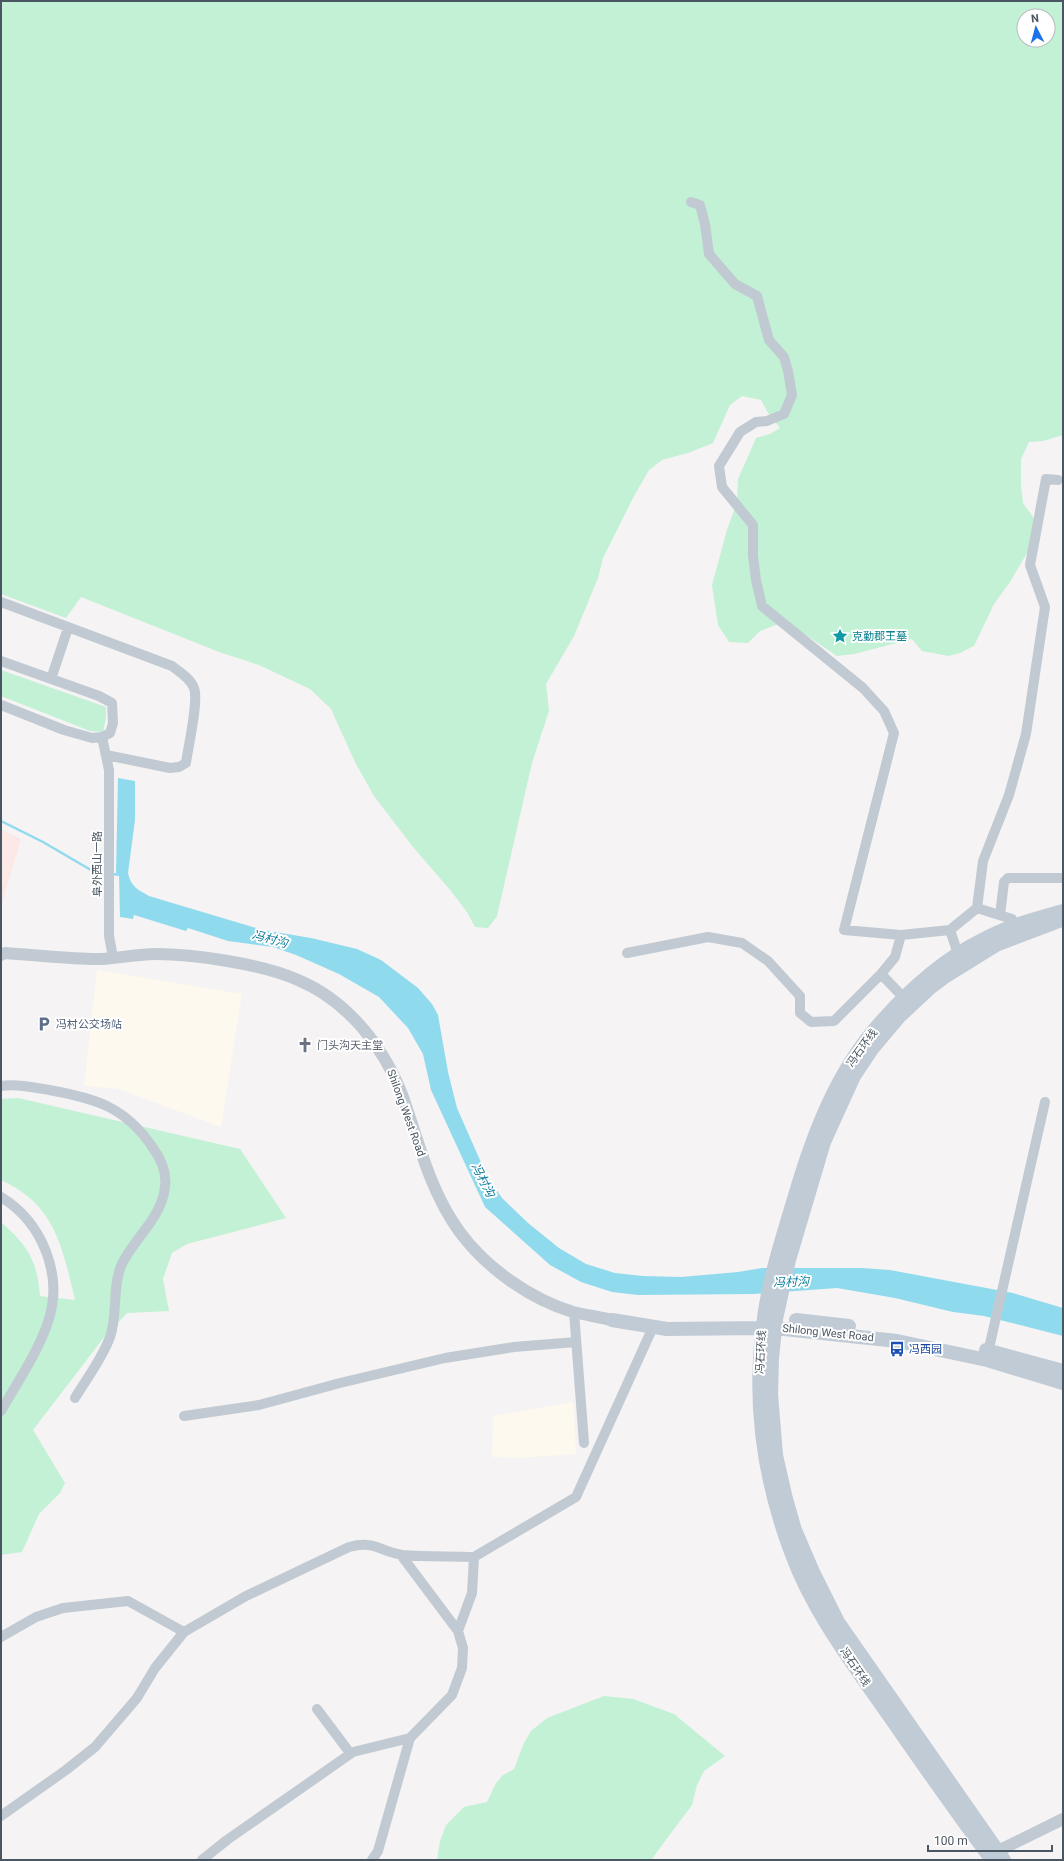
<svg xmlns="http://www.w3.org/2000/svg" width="1064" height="1861" viewBox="0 0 1064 1861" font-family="Roboto,'Noto Sans SC',sans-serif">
	<rect width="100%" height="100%" fill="#f5f3f3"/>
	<path fill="#fdf9ef" d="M97 970 242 994 221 1127 119 1089 84 1086Z
		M573 1402 576 1454 518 1458 492 1457 493 1416Z"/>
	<path fill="#fce8e6" d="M1 829 21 839 1 906Z"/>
	<path fill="#c3f1d5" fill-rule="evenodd" d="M1 1H1063V435L1043 441 1029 442 1021 459V485L1023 503 1038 524 1033 543 1010 582 994 604 974 646 960 653 949 656 922 651 912 639 854 654 837 656 806 635 781 623 760 631 748 643 729 642 718 625 712 585 727 530 737 502 738 479 756 438 770 434 780 428 768 413 761 400 742 396 730 405 713 443 688 453 662 460 649 470 634 496 603 558 598 578 574 636 546 684 549 711 532 763 497 916 488 928 475 927 467 912 451 891 413 847 374 796 355 762 331 709 310 689 259 665 219 652 81 597 66 618 1 594ZM1024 16H1048V40H1024Z
		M1 670 106 707V718L103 732 90 731 1 696Z
		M18 1098 240 1149 286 1218 187 1244 172 1253 163 1279 169 1311 127 1313 105 1336 33 1430 65 1483 60 1493 39 1514 22 1552 1 1555V1222C28 1246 37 1260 40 1296L75 1300C62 1247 56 1205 1 1180V1099Z
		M604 1696 633 1699 674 1714 725 1756 704 1771 697 1785 692 1805 651 1860H437L440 1841 446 1825 464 1807 487 1802 496 1783 503 1775 514 1769 524 1743 531 1731 547 1718Z"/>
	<path fill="#90daee" d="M118 778 135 781V820L128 873C131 887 138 890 149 896L263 930 311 938 357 949 381 960 418 988 432 1004 438 1015 448 1072 457 1108 487 1176 502 1198 528 1223 559 1248 586 1264 615 1273 643 1276 681 1277 738 1272 762 1268H862L890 1270 1013 1293 1063 1308V1336L984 1316 953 1312 895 1298 837 1288 754 1294 638 1295 612 1292 581 1282 550 1265 485 1207 431 1090 423 1054 408 1028 379 997 339 974 296 955 273 947 228 941 188 928 186 931 134 915 133 919 120 917 119 874 116 873Z"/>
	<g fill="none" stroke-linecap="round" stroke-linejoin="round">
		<path stroke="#90daee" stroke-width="2.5" d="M1 821 43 842 96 873 106 874
			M111 874 122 875"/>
		<path stroke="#c1cad2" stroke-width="10" d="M691 202 700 205 705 224 709 254 735 284 757 296 769 340 784 357 788 371 792 395 784 414 767 421 756 422 740 432 719 466 722 487 753 525V556L756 580 762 606 863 688 884 711 894 733 844 930 901 935
			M1 602 172 666C180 672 191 679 194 688 199 701 188 747 186 763L179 767 170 768 106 755
			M1 661 99 696 112 703 113 723 110 733 102 737 92 738 64 730 1 705
			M51 679 68 628
			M102 737 109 770V936L113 957
			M1000 915 1004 882 1008 878H1063
			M950 930 958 954
			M1017 930 1012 919 977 908 983 861 1009 795 1026 734 1045 607 1030 565 1046 479 1058 480
			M627 953 708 937 742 943 768 961 800 996V1013L811 1022 834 1021 881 974 895 957 901 935 950 930 977 908
			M881 974 904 998
			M1 1086C17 1084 32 1087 49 1090 95 1098 126 1107 153 1148 161 1159 167 1172 165 1187 162 1218 133 1239 121 1266 112 1288 118 1315 110 1337 102 1359 87 1378 75 1398
			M1 1197C42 1222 64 1275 48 1322 38 1352 17 1383 1 1411
			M574 1312 584 1443
			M987 1357 1045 1102
			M184 1416 259 1405 340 1383 445 1358 514 1347 576 1342
			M474 1557 576 1497 653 1327
			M1 1637 36 1617 63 1608 128 1601 184 1632
			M317 1709 350 1753
			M1 1816 66 1770 95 1747 137 1698 155 1668 184 1632 246 1596 349 1547C376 1540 380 1552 403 1555 426 1557 450 1556 474 1557L472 1593 458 1631
			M202 1860 227 1840 353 1752 410 1738
			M372 1860 378 1851 410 1738 452 1695 462 1668 463 1648 458 1631 401 1555"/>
		<path stroke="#c1cad2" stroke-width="12" d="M1 955 5 953C34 955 63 958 92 959 112 960 134 954 155 954 194 954 262 964 298 980 348 1001 384 1047 403 1097 419 1143 430 1191 459 1231 486 1268 530 1299 573 1312 586 1315 599 1317 612 1320
			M998 1851 1063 1819"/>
		<path stroke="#c1cbd6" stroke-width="14" d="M612 1320 667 1329 775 1328 897 1341 987 1360 1063 1383
			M796 1320 849 1326
			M986 1350 1063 1371
			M992 1860C955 1811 920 1760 885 1710 850 1660 812 1610 791 1552 764 1480 753 1403 763 1326 768 1280 783 1236 796 1192 814 1132 837 1071 880 1023 908 991 944 959 982 940 1007 926 1036 919 1063 911
			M1004 1860 838 1622 813 1572 795 1530 786 1499 776 1455 771 1394 772 1358 776 1319 789 1260 824 1142 854 1076 872 1049 899 1017 930 988 946 976 996 945 1059 921"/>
	</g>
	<defs>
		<g id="sight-bare" transform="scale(1.2)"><path d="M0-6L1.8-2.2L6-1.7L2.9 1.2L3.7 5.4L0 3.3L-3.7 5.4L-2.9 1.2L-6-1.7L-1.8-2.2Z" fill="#0f9aa8" stroke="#fff" stroke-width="2.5" paint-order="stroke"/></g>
		<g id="parking-bare" transform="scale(1.2)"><path d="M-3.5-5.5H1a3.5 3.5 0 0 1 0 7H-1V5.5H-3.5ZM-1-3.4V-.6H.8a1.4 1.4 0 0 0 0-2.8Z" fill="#5c6f8a" stroke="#fff" stroke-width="2.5" paint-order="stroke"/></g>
		<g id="church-bare" transform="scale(1.2)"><path d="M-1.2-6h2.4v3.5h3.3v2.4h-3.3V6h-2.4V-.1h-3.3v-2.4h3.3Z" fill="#6b7280" stroke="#fff" stroke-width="2.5" paint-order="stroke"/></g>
		<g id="bus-bare" transform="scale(1.2)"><path d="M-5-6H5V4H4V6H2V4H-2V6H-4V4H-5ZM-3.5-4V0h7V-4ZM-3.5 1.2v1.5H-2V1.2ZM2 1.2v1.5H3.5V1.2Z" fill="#1a4fb4" stroke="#fff" stroke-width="2.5" paint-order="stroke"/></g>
	</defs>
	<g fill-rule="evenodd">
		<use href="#sight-bare" x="840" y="636"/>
		<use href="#parking-bare" x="44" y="1024"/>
		<use href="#church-bare" x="305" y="1045"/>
		<use href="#bus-bare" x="897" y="1349"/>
	</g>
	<g text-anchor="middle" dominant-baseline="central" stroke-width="4" stroke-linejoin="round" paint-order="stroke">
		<g font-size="11" fill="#0d838f" stroke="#fff" text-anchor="start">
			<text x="852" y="636">克勤郡王墓</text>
		</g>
		<g font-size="11" fill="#4a5661" stroke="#fff">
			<text transform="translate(97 864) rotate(-90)">阜外西山一路</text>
			<text transform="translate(862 1048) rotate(-54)">冯石环线</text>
			<text transform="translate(406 1113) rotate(70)">Shilong West Road</text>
			<text transform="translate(828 1333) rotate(6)">Shilong West Road</text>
			<text transform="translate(761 1352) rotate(-87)">冯石环线</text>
			<text transform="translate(855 1667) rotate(56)">冯石环线</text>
		</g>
		<g font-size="11" fill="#4e5e75" stroke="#fff" text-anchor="start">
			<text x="56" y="1024">冯村公交场站</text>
		</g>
		<g font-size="11" fill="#5b616d" stroke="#fff" text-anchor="start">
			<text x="317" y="1045">门头沟天主堂</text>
		</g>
		<g font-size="11" fill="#164399" stroke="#fff" text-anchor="start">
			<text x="909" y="1349">冯西园</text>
		</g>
		<g font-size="12" font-style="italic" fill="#0c7c9b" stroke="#fff">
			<text transform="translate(270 939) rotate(15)">冯村沟</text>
			<text transform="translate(483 1180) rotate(63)">冯村沟</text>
			<text transform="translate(791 1282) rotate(-2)">冯村沟</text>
		</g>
	</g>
	<rect width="1064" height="1861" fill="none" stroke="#4a5661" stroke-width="4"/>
	<g transform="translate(1036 28) rotate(354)"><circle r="19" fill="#ffffff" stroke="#b7bbc0"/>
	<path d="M0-3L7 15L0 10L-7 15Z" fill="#1a73e8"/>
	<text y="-6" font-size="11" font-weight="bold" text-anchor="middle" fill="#4a5661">N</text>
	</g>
	<path d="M928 1845v6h124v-6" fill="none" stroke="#4a5661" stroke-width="2"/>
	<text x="934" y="1845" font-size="12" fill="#4a5661" stroke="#ffffff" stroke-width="3" paint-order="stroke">100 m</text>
</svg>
